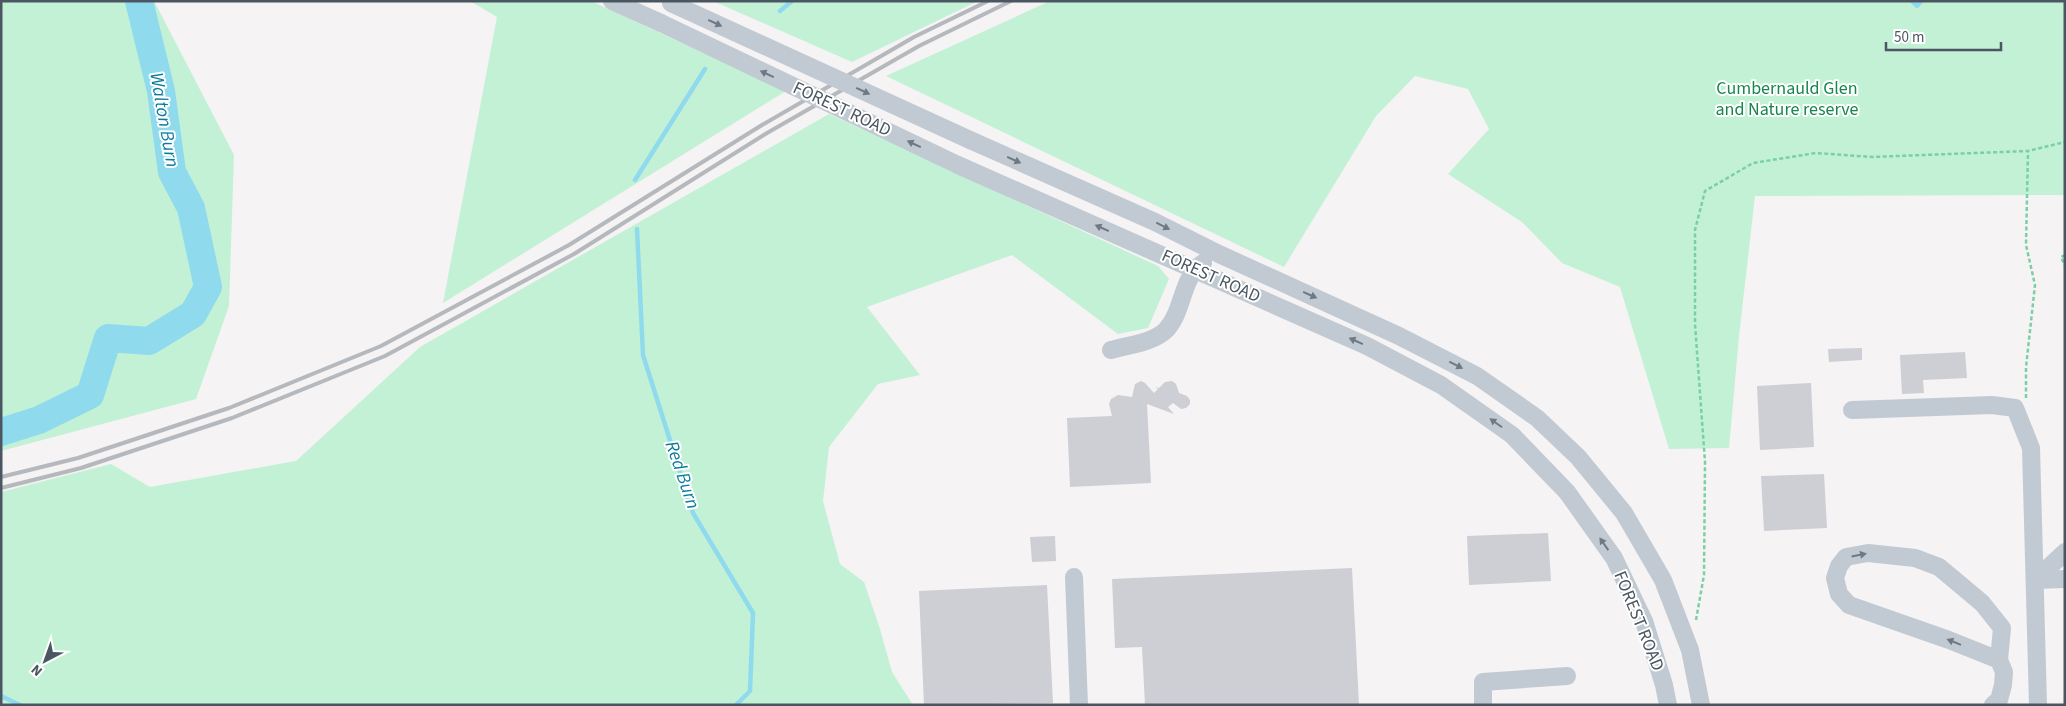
<svg xmlns="http://www.w3.org/2000/svg" width="2066" height="706" viewBox="0 0 2066 706" font-family="'Source Sans 3',sans-serif">
	<rect width="100%" height="100%" fill="#f5f3f3"/>
	<path fill="#c3f1d5" d="M1 1H154L234 155 229 306 196 399 1 451Z
		M470 1H591L786 91 443 303 497 17Z
		M713 1H978L852 62Z
		M1050 1H2065V195L1755 196 1739 336 1729 448 1669 449 1620 287 1562 263 1522 222 1448 174 1489 129 1468 89 1415 76 1376 116 1284 267 886 76Z
		M829 114 1158 266 1169 279 1148 328 1118 334 1012 255 867 307 920 375 878 384 829 447 823 501 840 564 864 582 880 629 892 672 913 705H1V492L111 464 150 487 296 461 420 347Z"/>
	<g fill="none" stroke-linecap="round" stroke-linejoin="round">
		<path stroke="#90daee" stroke-width="4.5" d="M1912 1 1917 6 1921 1
			M780 11 792 1
			M635 180 705 69
			M637 229 643 355 693 513 753 613 750 691 736 705
			M1 696 20 705"/>
		<path stroke="#90daee" stroke-width="28" d="M1 432 39 420 90 395 108 338 149 341 193 314 208 287 191 208 172 172 161 91 139 1"/>
	</g>
	<path fill="#cdcfd5" d="M1862 348V360L1829 362 1828 349Z
		M1965 352 1967 378 1923 380 1924 393 1902 394 1900 355Z
		M1141 381 1145 383 1154 393 1158 389 1155 387 1159 388 1165 382 1172 381 1176 384 1179 393 1187 396 1190 400V404L1186 408 1181 409 1173 403 1168 407 1174 414 1147 404 1151 483 1070 487 1067 418 1112 416 1109 404 1111 399 1118 395 1132 397 1135 384Z
		M1811 383 1814 447 1760 450 1757 386Z
		M1824 474 1827 528 1764 531 1761 476Z
		M1548 533 1551 581 1469 585 1467 536Z
		M1055 536 1056 561 1032 562 1030 537Z
		M1352 568 1359 705H1145L1142 647 1115 648 1112 579Z
		M1047 585 1053 703 924 705 919 591Z"/>
	<g fill="none" stroke-linecap="round" stroke-linejoin="round">
		<path stroke="#7ad0a6" stroke-width="2.5" stroke-dasharray="4 2.5" stroke-linecap="butt" d="M2065 255 2061 257 2065 266
			M2026 398V367L2035 285 2026 245 2028 151
			M1696 620 1704 575 1705 462 1695 324V230L1705 191 1753 163 1816 153 1872 157 2028 151 2065 142"/>
		<path stroke="#c1cad2" stroke-width="18" d="M612 1 661 23
			M970 140 1155 222 1219 254 1399 336 1477 376 1537 418 1578 457 1624 513 1663 580 1690 650 1701 705
			M958 165 1367 346 1441 385 1512 435 1567 492 1614 558 1644 621 1664 685 1668 705
			M1111 350C1128 345 1153 343 1166 330 1184 311 1181 277 1203 263
			M1852 410 1992 405 2015 408 2031 448 2038 705
			M1074 577 1079 705
			M2035 580 2065 552
			M2035 580 2065 579
			M1483 705V682L1567 676
			M1993 705 1999 700 2003 685 2004 672 1999 660 2002 628 1982 603 1939 567 1915 558 1868 553 1846 557 1839 566 1835 578 1839 594 1849 605 1949 640 1999 660"/>
		<path stroke="#b5b8bd" stroke-width="4" d="M1 477 78 458 229 408 381 346 569 245 762 125 914 37 988 1
			M1 488 81 468 232 418 385 356 574 254 767 133 919 46 1011 1"/>
		<path stroke="#c1cad2" stroke-width="18" d="M671 3 970 140
			M661 23 958 165"/>
	</g>
	<defs><path id="oneway-solid" d="M-6-.8H1V-3.2L6.5 0L1 3.2V.8H-6Z" transform="scale(1.25)"/></defs>
	<g fill="#6e7983">
		<use href="#oneway-solid" transform="translate(715 23) rotate(25)"/>
		<use href="#oneway-solid" transform="translate(767 74) rotate(-155)"/>
		<use href="#oneway-solid" transform="translate(863 91) rotate(25)"/>
		<use href="#oneway-solid" transform="translate(914 144) rotate(-155)"/>
		<use href="#oneway-solid" transform="translate(1014 160) rotate(24)"/>
		<use href="#oneway-solid" transform="translate(1163 226) rotate(27)"/>
		<use href="#oneway-solid" transform="translate(1102 228) rotate(-156)"/>
		<use href="#oneway-solid" transform="translate(1310 295) rotate(24)"/>
		<use href="#oneway-solid" transform="translate(1356 341) rotate(-156)"/>
		<use href="#oneway-solid" transform="translate(1456 365) rotate(27)"/>
		<use href="#oneway-solid" transform="translate(1496 423) rotate(-145)"/>
		<use href="#oneway-solid" transform="translate(1604 544) rotate(-125)"/>
		<use href="#oneway-solid" transform="translate(1859 555) rotate(-11)"/>
		<use href="#oneway-solid" transform="translate(1954 642) rotate(-158)"/>
	</g>
	<g text-anchor="middle" dominant-baseline="central" stroke-width="4" stroke-linejoin="round" paint-order="stroke">
		<g font-size="18" fill="#17864f" stroke="#fff">
			<text x="1787" y="88">Cumbernauld Glen<tspan x="1787" dy="21">and Nature reserve</tspan></text>
		</g>
		<g font-size="18" fill="#4a5661" stroke="#fff">
			<text transform="translate(842 109) rotate(25)">FOREST ROAD</text>
			<text transform="translate(1211 276) rotate(24)">FOREST ROAD</text>
			<text transform="translate(1639 621) rotate(68)">FOREST ROAD</text>
		</g>
		<g font-size="19" font-style="italic" fill="#0c7c9b" stroke="#fff">
			<text transform="translate(164 120) rotate(80)">Walton Burn</text>
			<text transform="translate(682 475) rotate(71)">Red Burn</text>
		</g>
	</g>
	<rect width="2066" height="706" fill="none" stroke="#4a5661" stroke-width="5"/>
	<g transform="translate(45 661) rotate(221)" stroke="#ffffff" stroke-width="4" paint-order="stroke">
	<path d="M0-4L9 19L0 12L-9 19Z" fill="#4a5661"/>
	<text y="-8" font-size="14" font-weight="bold" text-anchor="middle" fill="#4a5661">N</text>
	</g>
	<path d="M1886 42v8h115v-8" fill="none" stroke="#4a5661" stroke-width="2.5"/>
	<text x="1894" y="42" font-size="15" fill="#4a5661" stroke="#ffffff" stroke-width="4" paint-order="stroke">50 m</text>
</svg>
